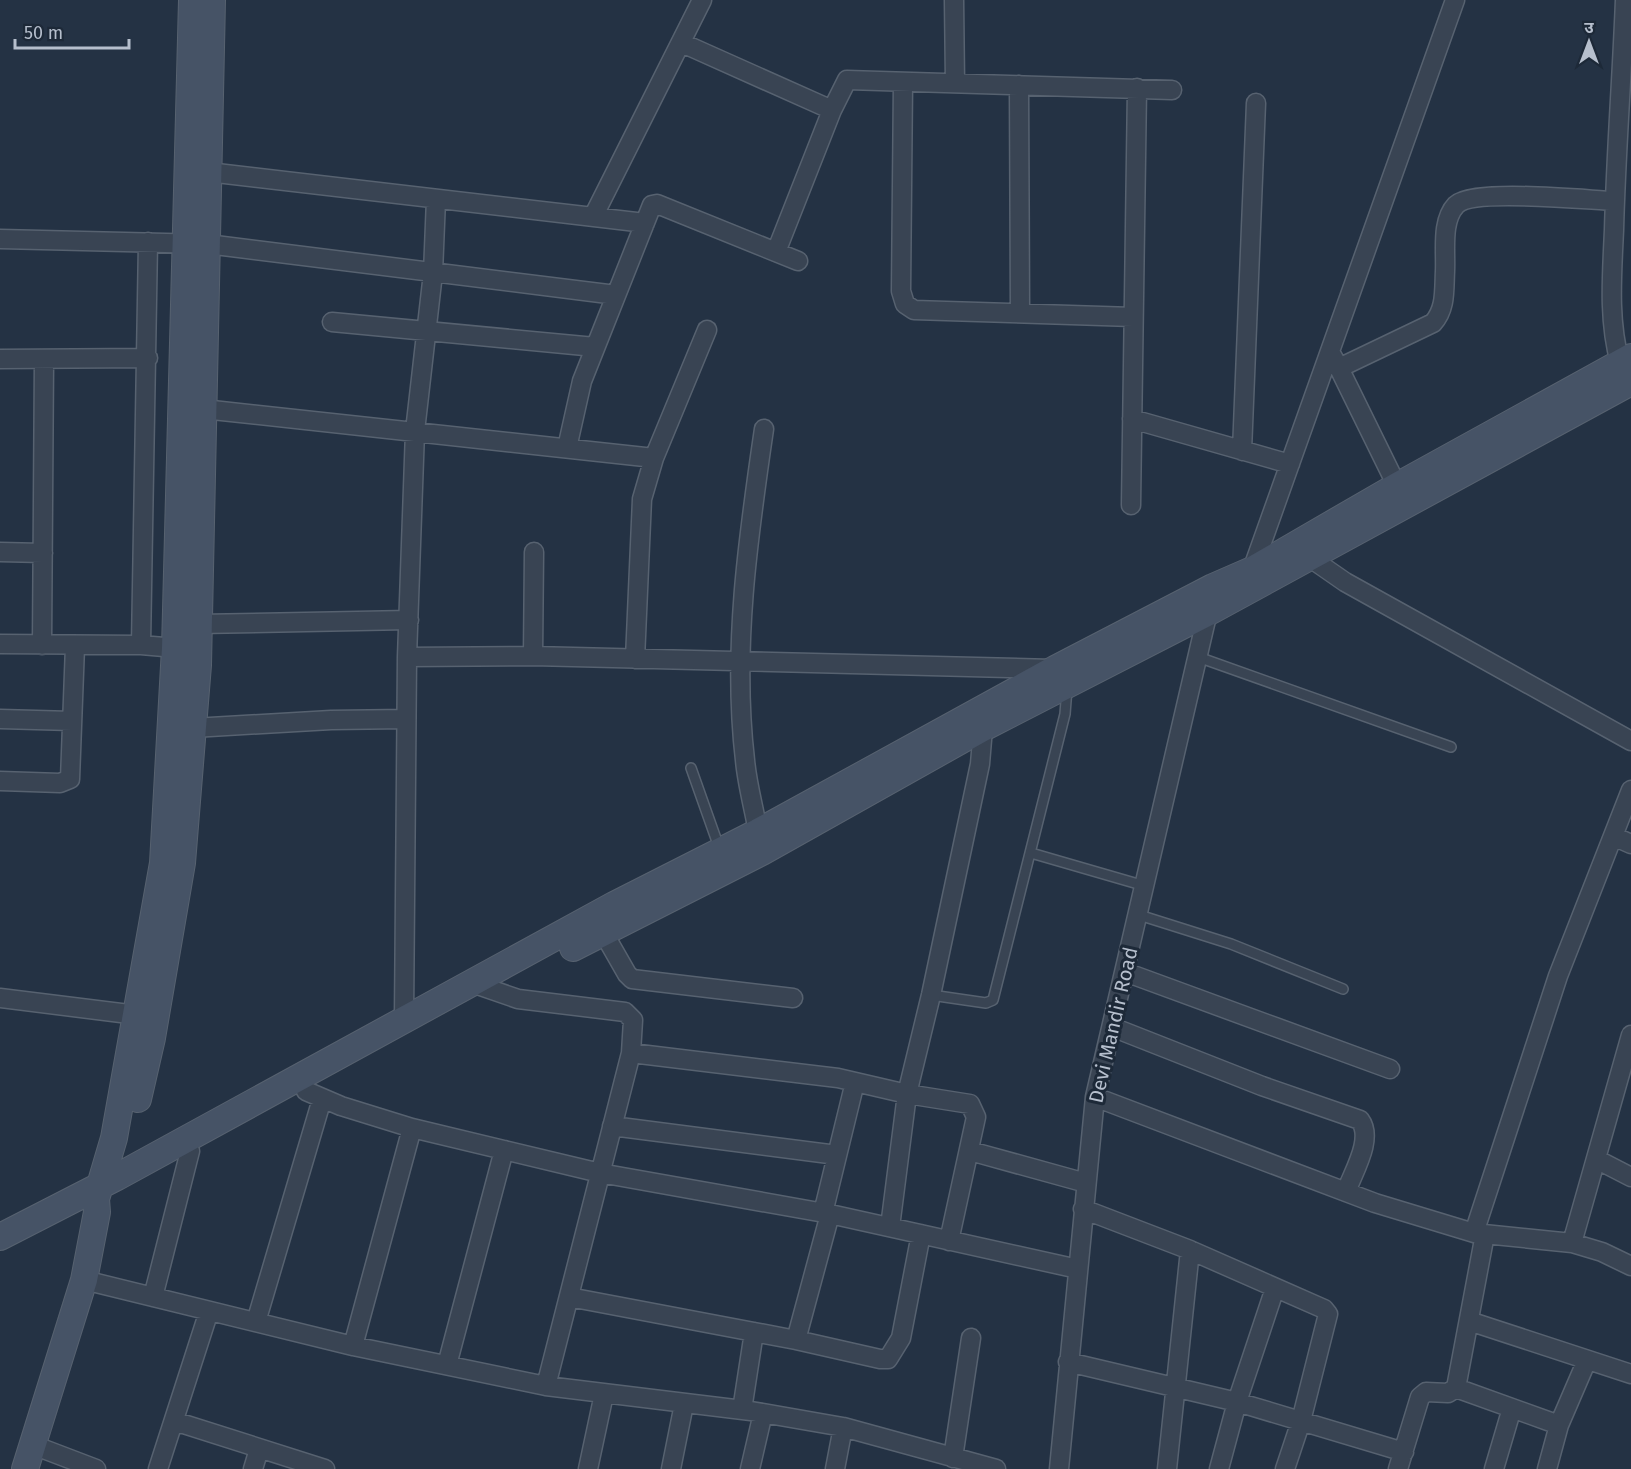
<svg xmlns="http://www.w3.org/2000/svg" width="1631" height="1469" viewBox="0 0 1631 1469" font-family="'Fira Sans','Noto Sans Devanagari',sans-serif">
	<rect width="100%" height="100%" fill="#243244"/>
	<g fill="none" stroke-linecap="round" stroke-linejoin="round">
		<g stroke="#576270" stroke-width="12">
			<path id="lane" d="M1198 657 1451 747
				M691 768 720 850
				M1031 853 1145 886
				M1139 915 1231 944 1343 989
				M931 995 986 1003 993 1000 1065 714 1067 688"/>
		</g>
		<g stroke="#576270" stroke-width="21">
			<path id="street" d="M954 0 955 83
				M682 43 832 110
				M903 82 901 291 905 304 914 310 1133 317
				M1019 85 1020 312
				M208 172 645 223
				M593 217 702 0
				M0 239 207 244 616 295
				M776 252 832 110 847 80 1172 90
				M332 322 595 347
				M1330 352 1339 368 1433 323C1446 309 1444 290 1445 271 1446 250 1441 221 1456 205 1472 188 1587 200 1614 201
				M0 359 148 358
				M1620 363C1608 319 1612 275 1614 230 1616 153 1622 77 1625 0
				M1339 368 1397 486
				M203 409 654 458
				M1132 419 1290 464
				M567 448 582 381 652 205 657 204 798 261
				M1242 451 1256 103
				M1131 505 1137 88
				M0 552 43 553
				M1309 557 1345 582 1631 741
				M1251 573 1455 0
				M198 624 409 620
				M0 644 141 645 187 649
				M42 645 44 359
				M141 645 148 242
				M533 656 534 552
				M407 657 533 656 1053 669
				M635 659 642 499 654 458 707 330
				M0 719 72 721
				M193 728 331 720 406 719
				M0 781 60 783 70 779 75 646
				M758 832C754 808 747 784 745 760 732 650 748 538 764 429
				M1613 836 1631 844
				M603 932 627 974 632 979 793 998
				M1125 972 1390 1069
				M472 983 518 999 625 1012 633 1020 631 1053 546 1386
				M0 998 137 1015
				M404 1020 407 657 415 431 433 273 436 199
				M1112 1027 1262 1086 1360 1120C1374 1139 1353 1172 1346 1192
				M631 1053 838 1078 907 1094 970 1104 976 1117 949 1241
				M306 1091 341 1106 412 1128 600 1173 830 1214 1078 1269
				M1095 1097 1375 1203 1474 1233 1572 1243 1602 1252 1631 1266
				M612 1126 837 1155
				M970 1151 1086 1183
				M1596 1159 1631 1177
				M1083 1209 1190 1250 1324 1309 1328 1314 1301 1421 1285 1469
				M823 1213 855 1082
				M890 1227 907 1094 931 995 980 764 983 728
				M1474 1233 1558 976 1631 790
				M1572 1243 1631 1035
				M84 1280 353 1346 546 1386 751 1411 843 1427 996 1469
				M153 1297 190 1151
				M569 1297 754 1332
				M1469 1321 1631 1374
				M256 1322 322 1099
				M796 1340 880 1359H888L901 1338 921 1234
				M353 1346 412 1128
				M1068 1362 1237 1402 1404 1452
				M447 1365 504 1150
				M1456 1388 1559 1425
				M742 1410 754 1332 796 1340 830 1214
				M174 1421 325 1469
				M33 1445 96 1469
				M953 1458 971 1338
				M158 1469 209 1311
				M253 1469 259 1449
				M588 1469 604 1394
				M671 1469 684 1404
				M750 1469 763 1413
				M835 1469 843 1427
				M1059 1469 1095 1097 1209 607
				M1167 1469 1190 1250
				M1219 1469 1237 1402 1275 1288
				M1398 1469 1420 1397 1426 1392 1448 1393 1456 1388 1485 1234
				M1494 1469 1512 1408
				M1547 1469 1559 1425 1587 1360"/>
		</g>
		<g stroke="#576270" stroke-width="28">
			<path id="secondary" d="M573 948 762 852 983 728 1207 613 1631 382
				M138 1099 152 1038 182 863 198 665 212 0
				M0 1237 117 1177 614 905 758 832 1055 669 1213 587 1252 570 1397 486 1631 357
				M25 1469 84 1280 97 1212 96 1199 114 1138 163 863 175 648 192 0"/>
		</g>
		<use href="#lane" stroke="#394453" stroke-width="9"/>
		<use href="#street" stroke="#394453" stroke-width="18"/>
		<use href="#secondary" stroke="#465366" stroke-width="26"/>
	</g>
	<g text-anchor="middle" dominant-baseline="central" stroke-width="6" stroke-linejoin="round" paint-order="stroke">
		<g font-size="20" fill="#b6bfcd" stroke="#1d2938">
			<text transform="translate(1113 1025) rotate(-77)">Devi Mandir Road</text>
		</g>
	</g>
	<g transform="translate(1589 42)" stroke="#1d2938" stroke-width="4.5" paint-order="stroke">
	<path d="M0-4.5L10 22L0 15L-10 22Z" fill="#b6bfcd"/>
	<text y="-9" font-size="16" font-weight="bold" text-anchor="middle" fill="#b6bfcd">उ</text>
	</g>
	<path d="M15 39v9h114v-9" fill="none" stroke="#b6bfcd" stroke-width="3"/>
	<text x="24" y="39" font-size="18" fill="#b6bfcd" stroke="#1d2938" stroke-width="4.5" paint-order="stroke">50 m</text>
</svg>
